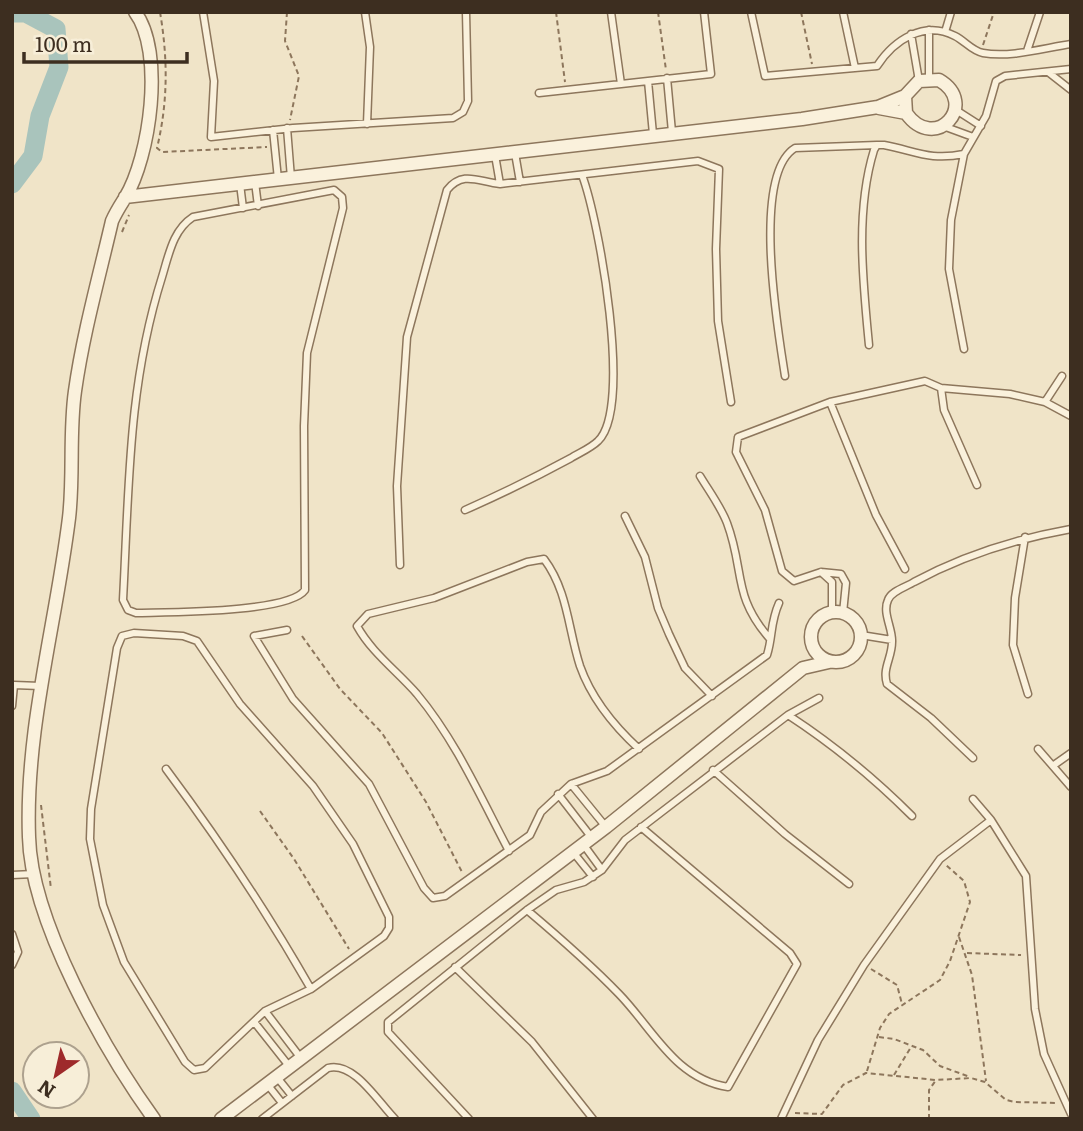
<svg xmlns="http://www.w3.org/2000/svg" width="1083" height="1131" viewBox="0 0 1083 1131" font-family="Literata,serif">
	<rect width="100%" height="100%" fill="#f0e4c8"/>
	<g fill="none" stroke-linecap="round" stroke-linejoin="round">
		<path stroke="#a9c4bc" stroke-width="19" d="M12 13H26L56 29 59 67 40 116 33 156 12 184
			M12 1091 31 1119"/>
		<g stroke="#8d765c" stroke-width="9">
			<path id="lane" d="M203 12 214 81 211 137 293 128 453 118 463 112 468 101 466 12
				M365 12 370 47 367 124
				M611 12 621 84 711 74 704 12
				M751 12 765 76 877 66C894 40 924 20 955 36 965 41 972 51 983 53 1010 58 1044 48 1071 44
				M843 12 855 68
				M929 30V78
				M945 32 951 12
				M911 34 919 81
				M1027 51 1040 12
				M1048 72 1071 90
				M667 78 672 132
				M648 81 653 134
				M539 93 621 84
				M956 110 981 126
				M943 126 973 137
				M287 128 291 178
				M273 130 278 179
				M515 153 520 182
				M495 155 500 184
				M255 182 258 206
				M240 184 243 208
				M334 190 342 197 343 208 307 353 304 426 305 590C289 613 168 612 136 613L128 610 123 600C129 487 128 385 162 277 169 254 173 230 193 217Z
				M869 345C863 282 855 212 874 150L877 145H884C916 151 930 161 964 154
				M964 349 949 269 951 220 964 154 986 116 996 81 1005 76 1071 69
				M785 376C778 331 751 175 795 148L877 145
				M941 388 944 410 977 485
				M830 402 876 515 905 569
				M1045 402 1062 376
				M700 476C709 491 721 507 727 523 745 571 732 596 770 639
				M465 510C501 494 536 477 571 458 579 453 591 448 598 441 633 408 599 220 582 175
				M625 516 645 557 658 608 669 634 685 668 712 696
				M1025 537 1015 598 1013 645 1028 694
				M400 565 397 486 407 337 447 190C463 170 479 182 500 184L698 161 719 169 716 249 718 321 731 402
				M821 572 832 582V612
				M843 613 846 583 841 574 821 572 794 581 782 571 765 510 736 452 738 437 830 402 925 381 941 388 1010 394 1045 402 1071 416
				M287 630 254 636 293 699 369 784 424 888 433 898 445 896 530 835 541 812 571 784 607 771 767 655C773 636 770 623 779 603
				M134 633 183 636 197 641 240 704 313 786 353 844 389 917V928L384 936 311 989 265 1011 205 1068 194 1070 185 1062 124 962 103 905 90 839 91 809 117 648 122 636Z
				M861 635 892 640
				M12 706 14 685 40 686
				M788 715C834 745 873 777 912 816
				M1038 749 1071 787
				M973 758 931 718 887 684C882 668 892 658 892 642 893 629 882 613 888 600 891 591 906 587 914 582 964 555 1015 539 1071 529
				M1054 765 1071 753
				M166 769C219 840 267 912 311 989
				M713 770 785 834 849 884
				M571 784 606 827
				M558 794 592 838
				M973 799 991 820 1026 876 1035 1009 1044 1054 1071 1114
				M583 844 602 870
				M509 851C481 798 456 741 417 694 397 671 372 653 357 626L368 614 434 598 527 562 544 559C568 591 568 629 580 666 592 700 614 726 639 749
				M573 852 593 877
				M12 875 34 874
				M527 910C559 937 590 964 619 994 653 1029 675 1079 728 1087L797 964 790 953 641 827
				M12 934 18 952 12 965
				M455 967 532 1042 593 1119
				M265 1011 300 1057
				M255 1023 289 1066
				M276 1076 292 1096
				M267 1084 282 1103
				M262 1119 328 1068C354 1061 378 1102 395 1119
				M469 1119 388 1032V1022L527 910 556 890 584 882 602 870 625 840 788 715 819 698
				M781 1119 818 1040 864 965 940 859 991 820"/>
		</g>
		<g stroke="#8d765c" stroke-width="15">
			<path id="street" d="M135 12C165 52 150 157 125 198 120 206 116 212 112 221 99 277 83 334 75 391 69 433 74 476 69 518 56 624 25 730 29 837 31 921 105 1051 154 1119
				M879 108 906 113C935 154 980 104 939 80L919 81 905 96 906 113
				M125 197 802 119 878 107 905 96
				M811 637a25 25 0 1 1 50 0a25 25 0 1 1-50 0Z
				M221 1119 606 827 803 668 829 662"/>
		</g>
		<path stroke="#8d765c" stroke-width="2" stroke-dasharray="5 3.5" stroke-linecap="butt" d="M160 12C168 59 168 102 157 148L162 152 267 147
			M287 12 285 41 299 76 290 120
			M556 12 565 82
			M658 12 666 70
			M801 12 812 64
			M983 45 994 12
			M122 232 129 215
			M302 636 340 689 382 733 426 802 463 874
			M41 805 51 889
			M260 811 294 859 349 949
			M959 937 972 975 986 1081
			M967 953 1021 955
			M871 969 897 985 902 1004
			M879 1037 894 1039 923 1050 940 1066 970 1077
			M867 1071 880 1028 889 1014 940 980 950 961 970 902 964 881 946 865
			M894 1075 911 1047
			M795 1113 822 1114 843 1085 866 1073 936 1080 971 1078 985 1082 1006 1100 1015 1102 1056 1103
			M929 1119V1090L936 1080"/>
		<use href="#lane" stroke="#faf1dc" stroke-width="6"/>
		<use href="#street" stroke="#faf1dc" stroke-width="12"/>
	</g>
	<rect width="1083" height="1131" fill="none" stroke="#3d2e20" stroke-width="28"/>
	<g transform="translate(56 1075) rotate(214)"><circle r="33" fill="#f7eed8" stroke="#ada18e" stroke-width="2"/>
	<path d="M0-5L12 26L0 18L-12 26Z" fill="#9e2a2b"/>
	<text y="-10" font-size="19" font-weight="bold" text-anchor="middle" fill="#3d2e20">N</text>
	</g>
	<path d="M24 52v10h163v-10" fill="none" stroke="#3d2e20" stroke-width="3.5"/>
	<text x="35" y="52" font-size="21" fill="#3d2e20" stroke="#f7eed8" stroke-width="5" paint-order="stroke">100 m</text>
</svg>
